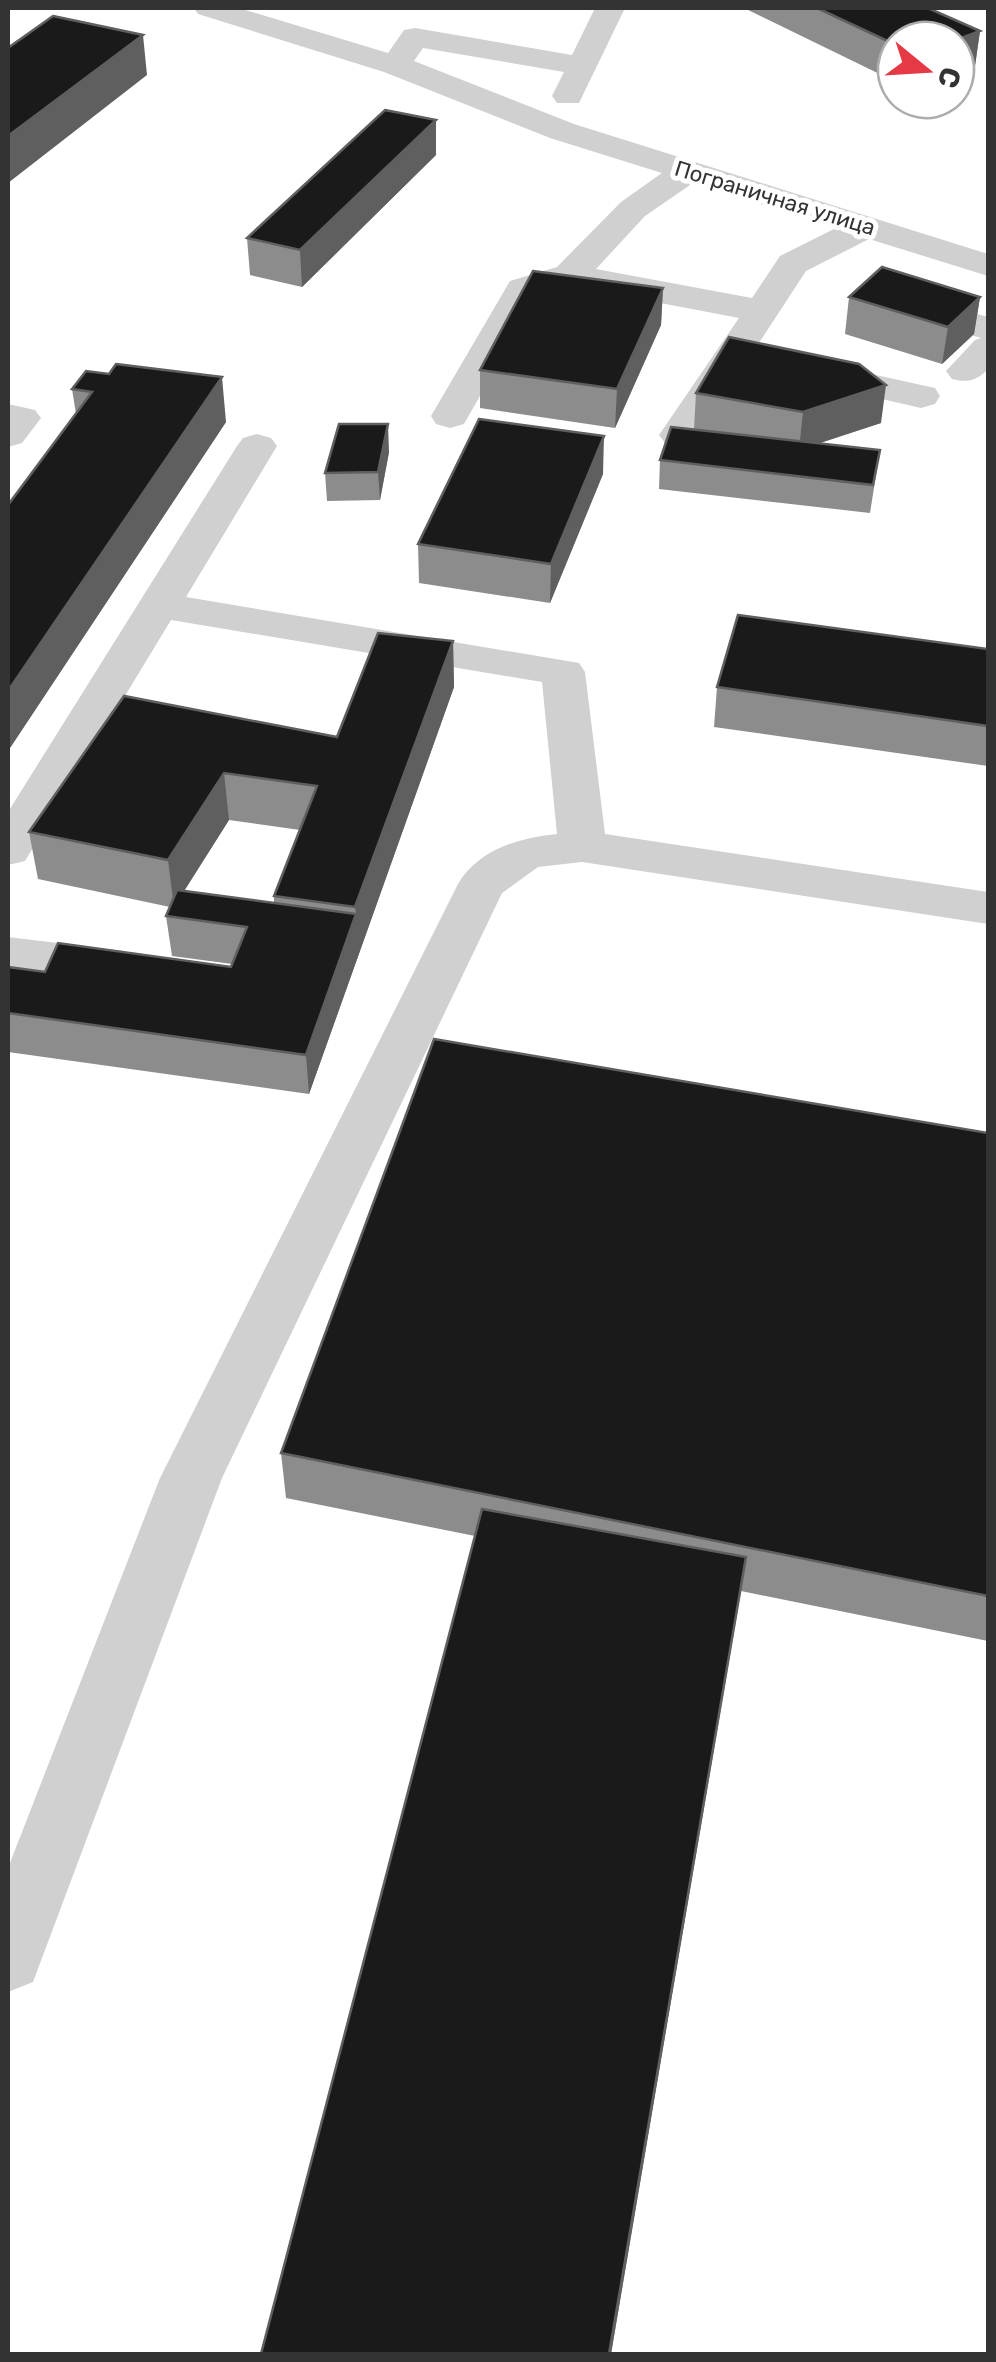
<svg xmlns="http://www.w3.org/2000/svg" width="996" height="2362" viewBox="0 0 996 2362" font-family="Rubik,sans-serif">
	<rect width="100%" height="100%" fill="#fff"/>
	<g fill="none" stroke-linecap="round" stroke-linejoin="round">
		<path fill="#d0d0d0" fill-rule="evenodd" d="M194 8H239L388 53 404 30 415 28 572 55 595 8H625L579 103H557L552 96 564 72 423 48 414 61 574 124 988 254V276L869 239 806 271 704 427 757 438 763 446 757 454C729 461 693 450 665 443L659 435 739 318 571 286 537 296 464 424 450 428 436 424 431 416 510 281 557 267 621 202 662 173 550 138 384 72 198 14ZM693 183 836 228 780 256 752 298 596 269 645 216Z
			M928 300 988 317V369C976 381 968 383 952 379L946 371 975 340 981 338 915 319 910 311 915 303Z
			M812 361 935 388 940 396 935 404 921 408 799 380 793 372 799 364Z
			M8 404 35 410 41 418 22 443 8 447Z
			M257 434 271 438 277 446 186 597 579 663 585 672 605 834 988 892V924L582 862 538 867 502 893 222 1478 33 1982 8 1992V1868L160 1478 458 884C479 849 519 838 557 834L542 682 171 620 25 861 8 865V812L237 446 243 438Z
			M8 937 124 951 142 956 149 968 142 980 124 985 8 971Z"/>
	</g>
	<path fill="#8c8c8c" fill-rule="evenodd" d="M744 8H928L980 31 975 66 956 73V40H896V82Z
		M436 155 302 287 250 275 247 238Z
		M663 288 661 325 615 428 480 408V370Z
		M849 297H980L974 334 942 364 845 334Z
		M86 371 226 422 8 751V505L76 414 72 389Z
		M696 393 881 423 819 443 880 450 870 513 659 489 660 460 694 429Z
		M389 452 380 500 327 501 325 473Z
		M603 474 550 603 419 583 418 544Z
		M453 641 454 687 309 1094 8 1052V967L45 972 231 967 232 964 172 956 166 916 170 907 38 879 29 832 337 737ZM229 820 300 830 274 896V903L184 891Z
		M988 649V766L714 727 717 687Z
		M988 1133V1641L741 1591 611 2354H261L475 1536 286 1498 281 1453Z"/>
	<path fill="#5f5f5f" d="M980 31 975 66 956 73V40Z
		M143 35 147 75 8 183V136Z
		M436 120V155L302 287 300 250Z
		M663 288 661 325 615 428 617 389Z
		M980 297 974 334 942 364 948 327Z
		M222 377 226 422 8 751V691Z
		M886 385 881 423 799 450 803 412Z
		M388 424 389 452 380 500 378 472Z
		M604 436 603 474 550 603 551 564Z
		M453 641 454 687 309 1094 306 1055 356 914 355 907Z
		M224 773 229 820 174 907 168 860Z
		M746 1557 611 2354H609Z"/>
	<path fill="#1a1a1a" stroke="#5f5f5f" stroke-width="2.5" d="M817 8H928L980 31 956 40H896V45Z
		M53 16 143 35 8 136V48Z
		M385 110 436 120 300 250 247 238Z
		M882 267 980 297 948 327 849 297Z
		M533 271 663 288 617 389 480 370Z
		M729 337 859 364 886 385 803 412 696 393Z
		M116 364 222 377 8 691V505L92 392 72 389 86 371 109 374Z
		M479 419 604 436 551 564 418 544Z
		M339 424H388L378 472 325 473Z
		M671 427 880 450 873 485 660 460Z
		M738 615 988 649V726L717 687Z
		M378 633 453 641 355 907 274 896 317 786 224 773 168 860 29 832 124 696 337 737Z
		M177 890 356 914 306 1055 8 1013V967L45 972 58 943 231 967 247 927 166 916Z
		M434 1039 988 1133V1596L281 1453Z
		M482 1509 746 1557 609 2354H261Z"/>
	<g text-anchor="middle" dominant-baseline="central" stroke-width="10" stroke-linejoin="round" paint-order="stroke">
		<g font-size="22" fill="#333" stroke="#fff">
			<text transform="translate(775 198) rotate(17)">Пограничная улица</text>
		</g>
	</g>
	<rect width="996" height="2362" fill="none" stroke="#333333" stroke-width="20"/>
	<g transform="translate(926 70) rotate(108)"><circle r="48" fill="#ffffff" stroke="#adadad" stroke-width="2.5"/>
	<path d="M0-8L18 38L0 25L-18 38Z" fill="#e63946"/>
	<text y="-15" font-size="28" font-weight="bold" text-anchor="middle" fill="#333333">С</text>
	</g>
</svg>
